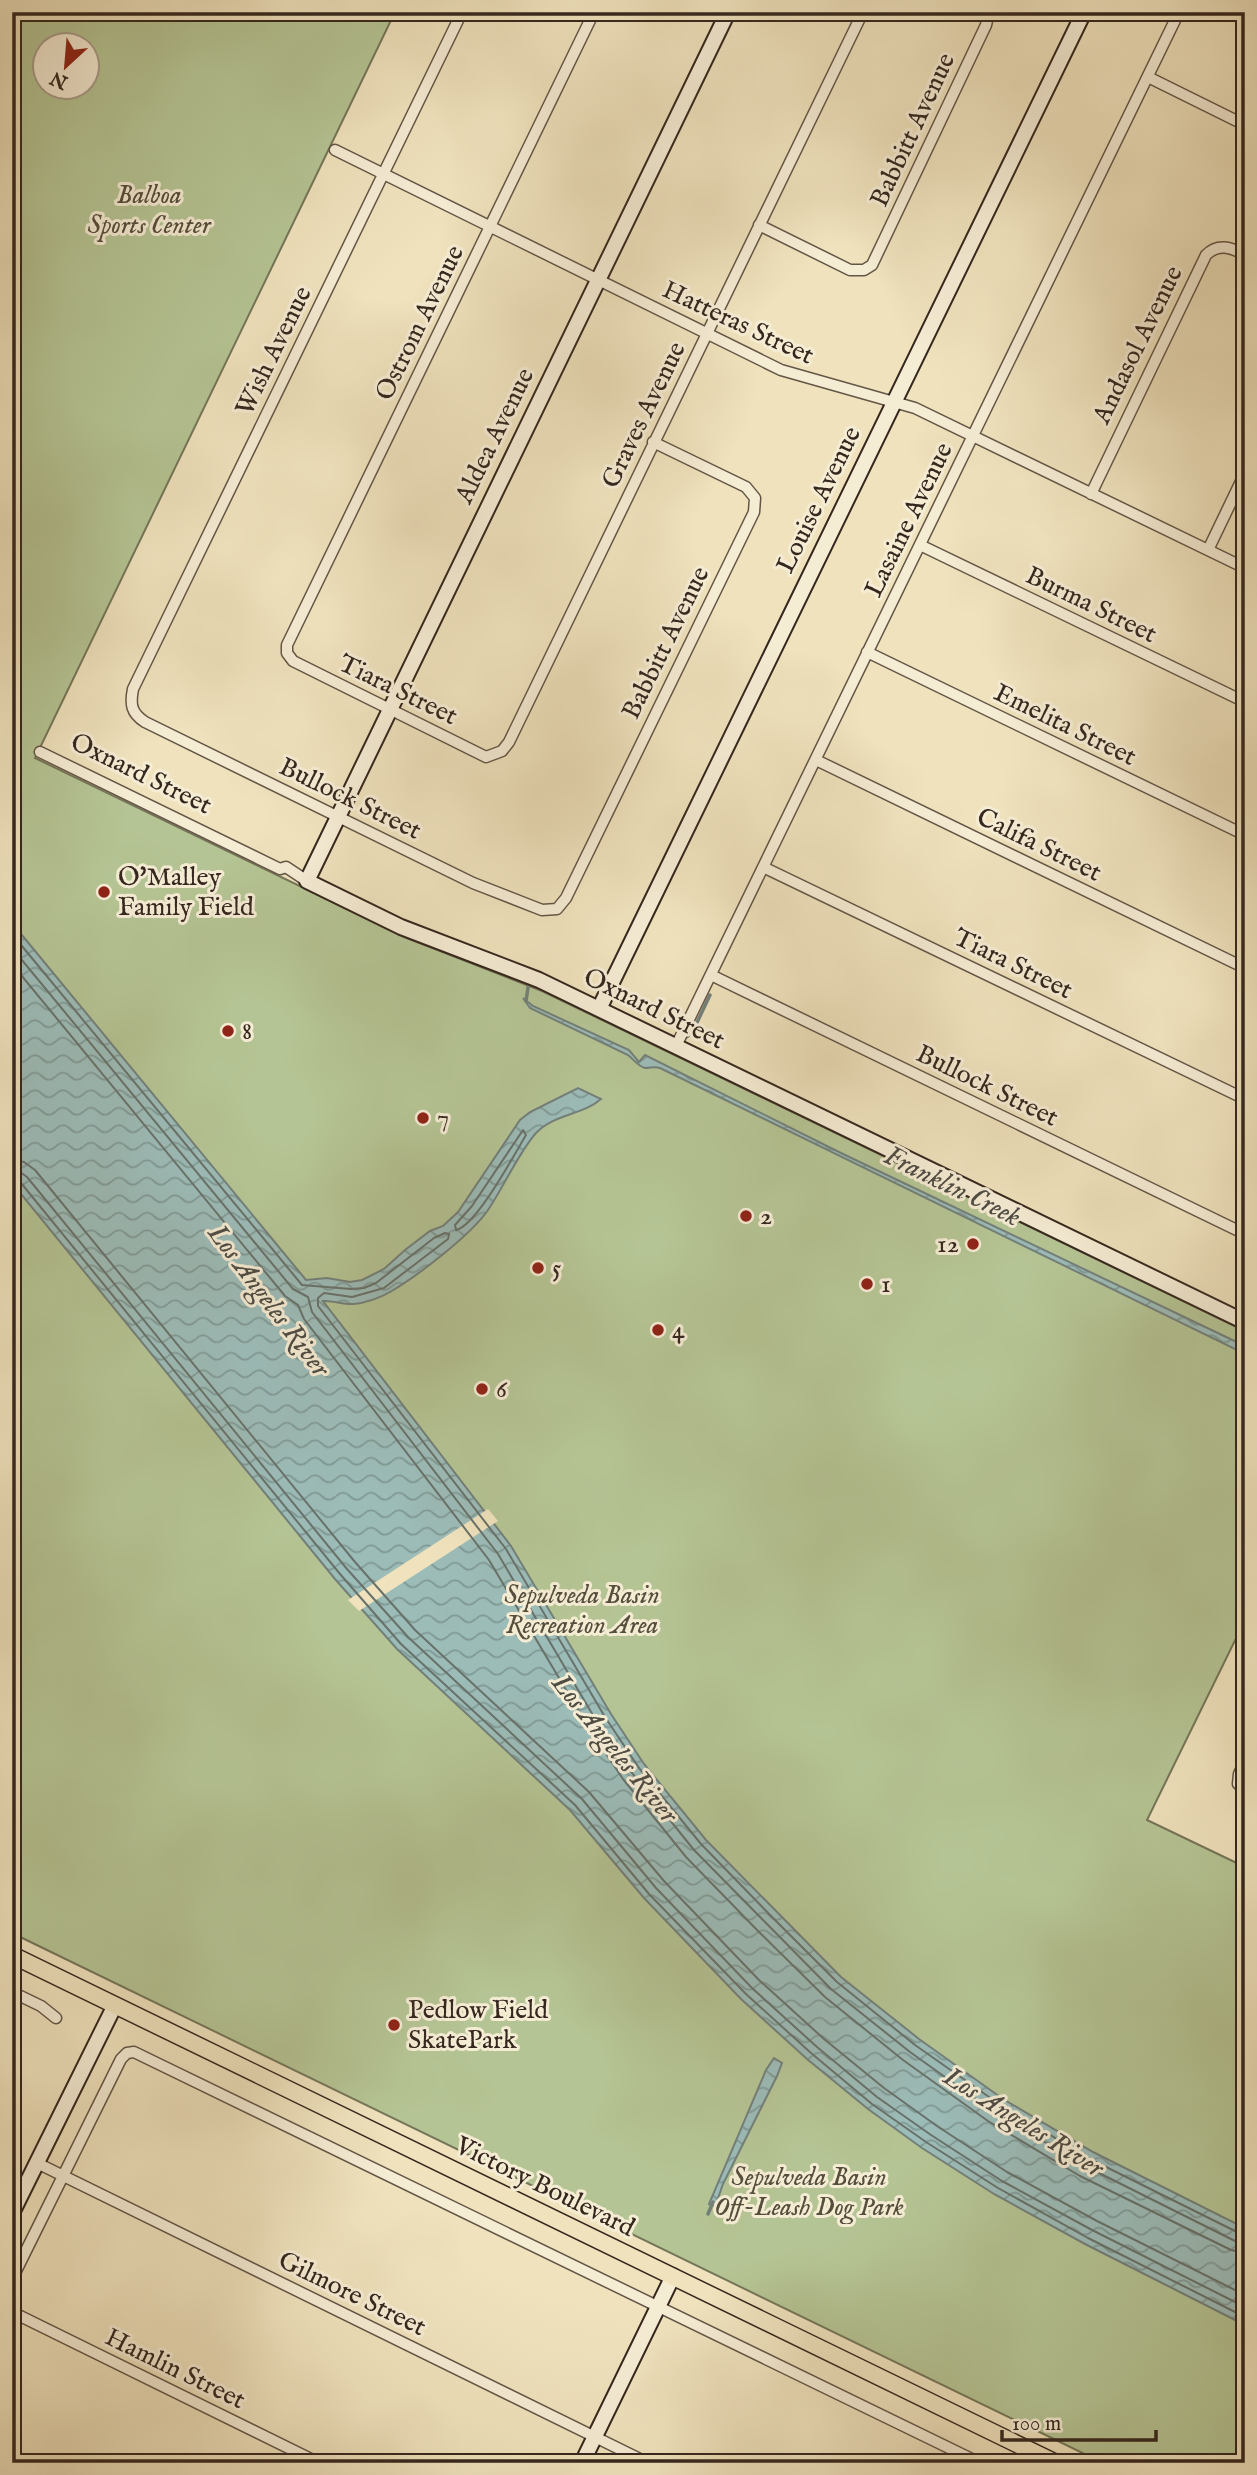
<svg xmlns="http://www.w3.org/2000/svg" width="1257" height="2475" viewBox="0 0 1257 2475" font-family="'IM FELL English',serif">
	<defs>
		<pattern id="water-waves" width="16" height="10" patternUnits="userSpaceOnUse" patternTransform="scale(1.75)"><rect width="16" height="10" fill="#9cbcb8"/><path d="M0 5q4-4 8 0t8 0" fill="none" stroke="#809995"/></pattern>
	</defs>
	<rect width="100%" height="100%" fill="#efe2bd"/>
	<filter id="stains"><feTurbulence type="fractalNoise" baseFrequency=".00286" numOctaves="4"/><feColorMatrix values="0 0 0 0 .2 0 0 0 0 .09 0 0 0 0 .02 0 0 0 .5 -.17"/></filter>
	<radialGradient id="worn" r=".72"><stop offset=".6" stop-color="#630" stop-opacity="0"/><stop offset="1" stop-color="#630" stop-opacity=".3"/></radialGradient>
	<path fill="#b5c494" stroke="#757659" stroke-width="2" fill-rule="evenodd" d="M12 12H395L35 758 407 938 542 991 1245 1331V1620L1147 1820 1245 1867V2434L1231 2463H1103L12 1933ZM46 46H88V88H46Z"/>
	<path fill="url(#water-waves)" stroke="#73807a" stroke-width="2" d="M12 923 306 1280 327 1278 350 1282 362 1280 384 1269 405 1250 430 1231 443 1226 458 1212 520 1120 530 1112 578 1088 601 1099C583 1115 554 1114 536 1133 519 1152 503 1188 488 1210 471 1235 416 1277 390 1292 380 1298 365 1303 354 1304 344 1305 332 1300 323 1301L511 1546 611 1714 644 1764 706 1840 778 1913 841 1977 919 2039 1003 2099 1093 2152 1245 2228V2325L1085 2244 994 2194 922 2148 868 2109 807 2059 741 1999 644 1898 570 1810 397 1649 335 1579 12 1183Z
		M523 998 533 1006 629 1050 639 1062 645 1055 841 1153 1245 1346V1354L660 1068C654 1066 651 1068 645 1068 639 1067 633 1059 628 1055L530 1008Z
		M774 2058 782 2063 777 2076 723 2184 715 2207 709 2204 766 2070Z"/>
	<path fill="#efe2bd" d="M488 1509 498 1521 359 1611 348 1600Z"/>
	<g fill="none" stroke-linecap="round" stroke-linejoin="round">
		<path stroke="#68726b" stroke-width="2" d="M12 934 302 1285 351 1289 364 1288 376 1283 434 1238 445 1233 449 1234 448 1239 384 1288 352 1297 324 1293 318 1298V1306L506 1549 605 1717 639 1768 701 1844 773 1918 837 1982 915 2045 999 2104 1090 2159 1239 2233 1245 2234
			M12 948 293 1289 308 1297 312 1312 498 1554 597 1722 632 1773 694 1850 767 1924 831 1989 910 2052 994 2112 1085 2166 1235 2241 1245 2242
			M12 964 285 1296 298 1305 304 1319 489 1560 588 1727 623 1779 686 1857 759 1932 825 1997 903 2060 988 2121 1080 2176 1231 2250 1245 2253
			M523 1130 526 1135C514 1155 476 1226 456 1230L455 1225 472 1206Z
			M12 1160 24 1162 35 1170 355 1562 415 1630 589 1792 664 1881 759 1980 824 2039 884 2088 937 2126 1007 2172 1097 2221 1245 2295
			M12 1171 20 1172 27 1177 347 1569 408 1637 582 1799 656 1888 752 1988 817 2047 877 2097 931 2135 1002 2181 1092 2230 1245 2307
			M12 1180 21 1183 340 1574 401 1644 575 1805 649 1894 746 1994 811 2053 872 2104 926 2142 998 2188 1088 2238 1245 2317"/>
		<path stroke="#73807a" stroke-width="3.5" d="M526 1001 529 981
			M682 1040 692 1033 710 995
			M1237 1344 1245 1327
			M708 2214 713 2202"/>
		<g stroke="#645646" stroke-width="13">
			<path id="street" d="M462 12 133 689C130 704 131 713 145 722L473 883 542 910 557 909 566 898 754 512 755 498 746 487 653 442
				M594 12 287 645V653L293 661 486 757 502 751 509 742 860 18V12
				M1148 77 1245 125
				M335 150 781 370 915 408 1245 568
				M759 225 850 270H864L872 265 986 25 989 12
				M1091 494 1206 255C1218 243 1231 247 1245 255
				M920 545 1245 702
				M1208 550 1245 473
				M867 652 1245 835
				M40 752 280 869 286 867 307 881
				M816 760 1245 968
				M763 867 1245 1099
				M711 975 1245 1234
				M676 1046 1179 12
				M1245 1761 1239 1774 1238 1784 1245 1789
				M12 1992 41 2006 56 2018
				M37 2163 648 2463
				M12 2279 121 2059 127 2053 134 2052 980 2463
				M12 2312 319 2463"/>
		</g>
		<g stroke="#35271e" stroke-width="18">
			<path id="secondary" d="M728 12 307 881 401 927 539 980 1245 1322
				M599 1009 1084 12
				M12 2213 115 2005
				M582 2463 673 2276"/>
		</g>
		<g stroke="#35271e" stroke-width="19">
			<path id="primary" d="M12 1955 1056 2463"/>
		</g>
		<use href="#street" stroke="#f5ecd4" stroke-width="10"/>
		<use href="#secondary" stroke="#f5ecd4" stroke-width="14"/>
		<use href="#primary" stroke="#efe2bd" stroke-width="16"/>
	</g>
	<g fill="#8f2418" stroke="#f5ecd4" stroke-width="2.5">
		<circle cx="104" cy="892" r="7"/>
		<circle cx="228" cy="1031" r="7"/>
		<circle cx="423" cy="1118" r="7"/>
		<circle cx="746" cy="1216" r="7"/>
		<circle cx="973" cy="1244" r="7"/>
		<circle cx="538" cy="1268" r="7"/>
		<circle cx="867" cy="1284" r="7"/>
		<circle cx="658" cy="1330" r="7"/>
		<circle cx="482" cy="1389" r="7"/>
		<circle cx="394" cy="2025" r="7"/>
	</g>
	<g text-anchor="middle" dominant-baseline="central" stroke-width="6" stroke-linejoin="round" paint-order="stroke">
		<g font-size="26" fill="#35271e" stroke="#f5ecd4">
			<text transform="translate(913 130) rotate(-65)">Babbitt Avenue</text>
			<text transform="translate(420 323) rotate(-64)">Ostrom Avenue</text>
			<text transform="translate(738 323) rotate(25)">Hatteras Street</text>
			<text transform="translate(1138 345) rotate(-64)">Andasol Avenue</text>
			<text transform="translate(274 351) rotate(-64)">Wish Avenue</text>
			<text transform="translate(644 415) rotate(-64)">Graves Avenue</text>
			<text transform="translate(495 436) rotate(-64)">Aldea Avenue</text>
			<text transform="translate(819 500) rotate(-64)">Louise Avenue</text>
			<text transform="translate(909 520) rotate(-64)">Lasaine Avenue</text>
			<text transform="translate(1091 605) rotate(26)">Burma Street</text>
			<text transform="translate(666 643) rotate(-64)">Babbitt Avenue</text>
			<text transform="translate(398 690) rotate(26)">Tiara Street</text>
			<text transform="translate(1065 725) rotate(26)">Emelita Street</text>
			<text transform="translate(141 774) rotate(26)">Oxnard Street</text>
			<text transform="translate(350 799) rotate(26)">Bullock Street</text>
			<text transform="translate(1039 845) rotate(26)">Califa Street</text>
			<text transform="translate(1013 964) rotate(26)">Tiara Street</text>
			<text transform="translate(654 1009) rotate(26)">Oxnard Street</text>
			<text transform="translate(987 1086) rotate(26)">Bullock Street</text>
			<text transform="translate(545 2187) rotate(26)">Victory Boulevard</text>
			<text transform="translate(352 2294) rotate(26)">Gilmore Street</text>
			<text transform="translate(175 2369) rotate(26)">Hamlin Street</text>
		</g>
		<g font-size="26" font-style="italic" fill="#554e3c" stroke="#f5ecd4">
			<text x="149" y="195">Balboa<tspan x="149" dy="30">Sports Center</tspan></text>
			<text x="582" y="1595">Sepulveda Basin<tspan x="582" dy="30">Recreation Area</tspan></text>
			<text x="809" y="2177">Sepulveda Basin<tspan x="809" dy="30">Off-Leash Dog Park</tspan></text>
		</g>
		<g font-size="26" fill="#35271e" stroke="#f5ecd4" text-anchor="start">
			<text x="118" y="877">O'Malley<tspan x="118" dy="30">Family Field</tspan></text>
			<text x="242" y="1031">8</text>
			<text x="437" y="1118">7</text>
			<text x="760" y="1216">2</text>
			<text x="959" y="1244" text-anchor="end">12</text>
			<text x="552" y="1268">5</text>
			<text x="881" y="1284">1</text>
			<text x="672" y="1330">4</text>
			<text x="496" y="1389">6</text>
			<text x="408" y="2010">Pedlow Field<tspan x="408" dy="30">SkatePark</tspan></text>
		</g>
		<g font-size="28" font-style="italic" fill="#4f4c44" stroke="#f5ecd4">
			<text transform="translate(952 1187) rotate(26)">Franklin Creek</text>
			<text transform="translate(268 1301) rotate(53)">Los Angeles River</text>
			<text transform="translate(614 1749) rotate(51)">Los Angeles River</text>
			<text transform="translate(1023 2123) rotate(32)">Los Angeles River</text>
		</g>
	</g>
	<rect width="1257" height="2475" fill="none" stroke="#efe2bd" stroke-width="42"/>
	<rect x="14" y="14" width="1229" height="2447" fill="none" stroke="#35271e" stroke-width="3.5"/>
	<rect x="21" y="21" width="1215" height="2433" fill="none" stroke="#35271e" stroke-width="2"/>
	<g transform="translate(66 66) rotate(206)"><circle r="33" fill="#f5ecd4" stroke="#a89d8b" stroke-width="2"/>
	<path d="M0-5L12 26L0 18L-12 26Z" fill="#8f2418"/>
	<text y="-10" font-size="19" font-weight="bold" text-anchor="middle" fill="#35271e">N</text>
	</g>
	<path d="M1002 2430v10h154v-10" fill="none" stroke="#35271e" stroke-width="3.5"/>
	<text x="1012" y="2430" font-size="21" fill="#35271e" stroke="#f5ecd4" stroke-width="5" paint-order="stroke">100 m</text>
	<rect width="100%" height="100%" filter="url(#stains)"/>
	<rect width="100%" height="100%" fill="url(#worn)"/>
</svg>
